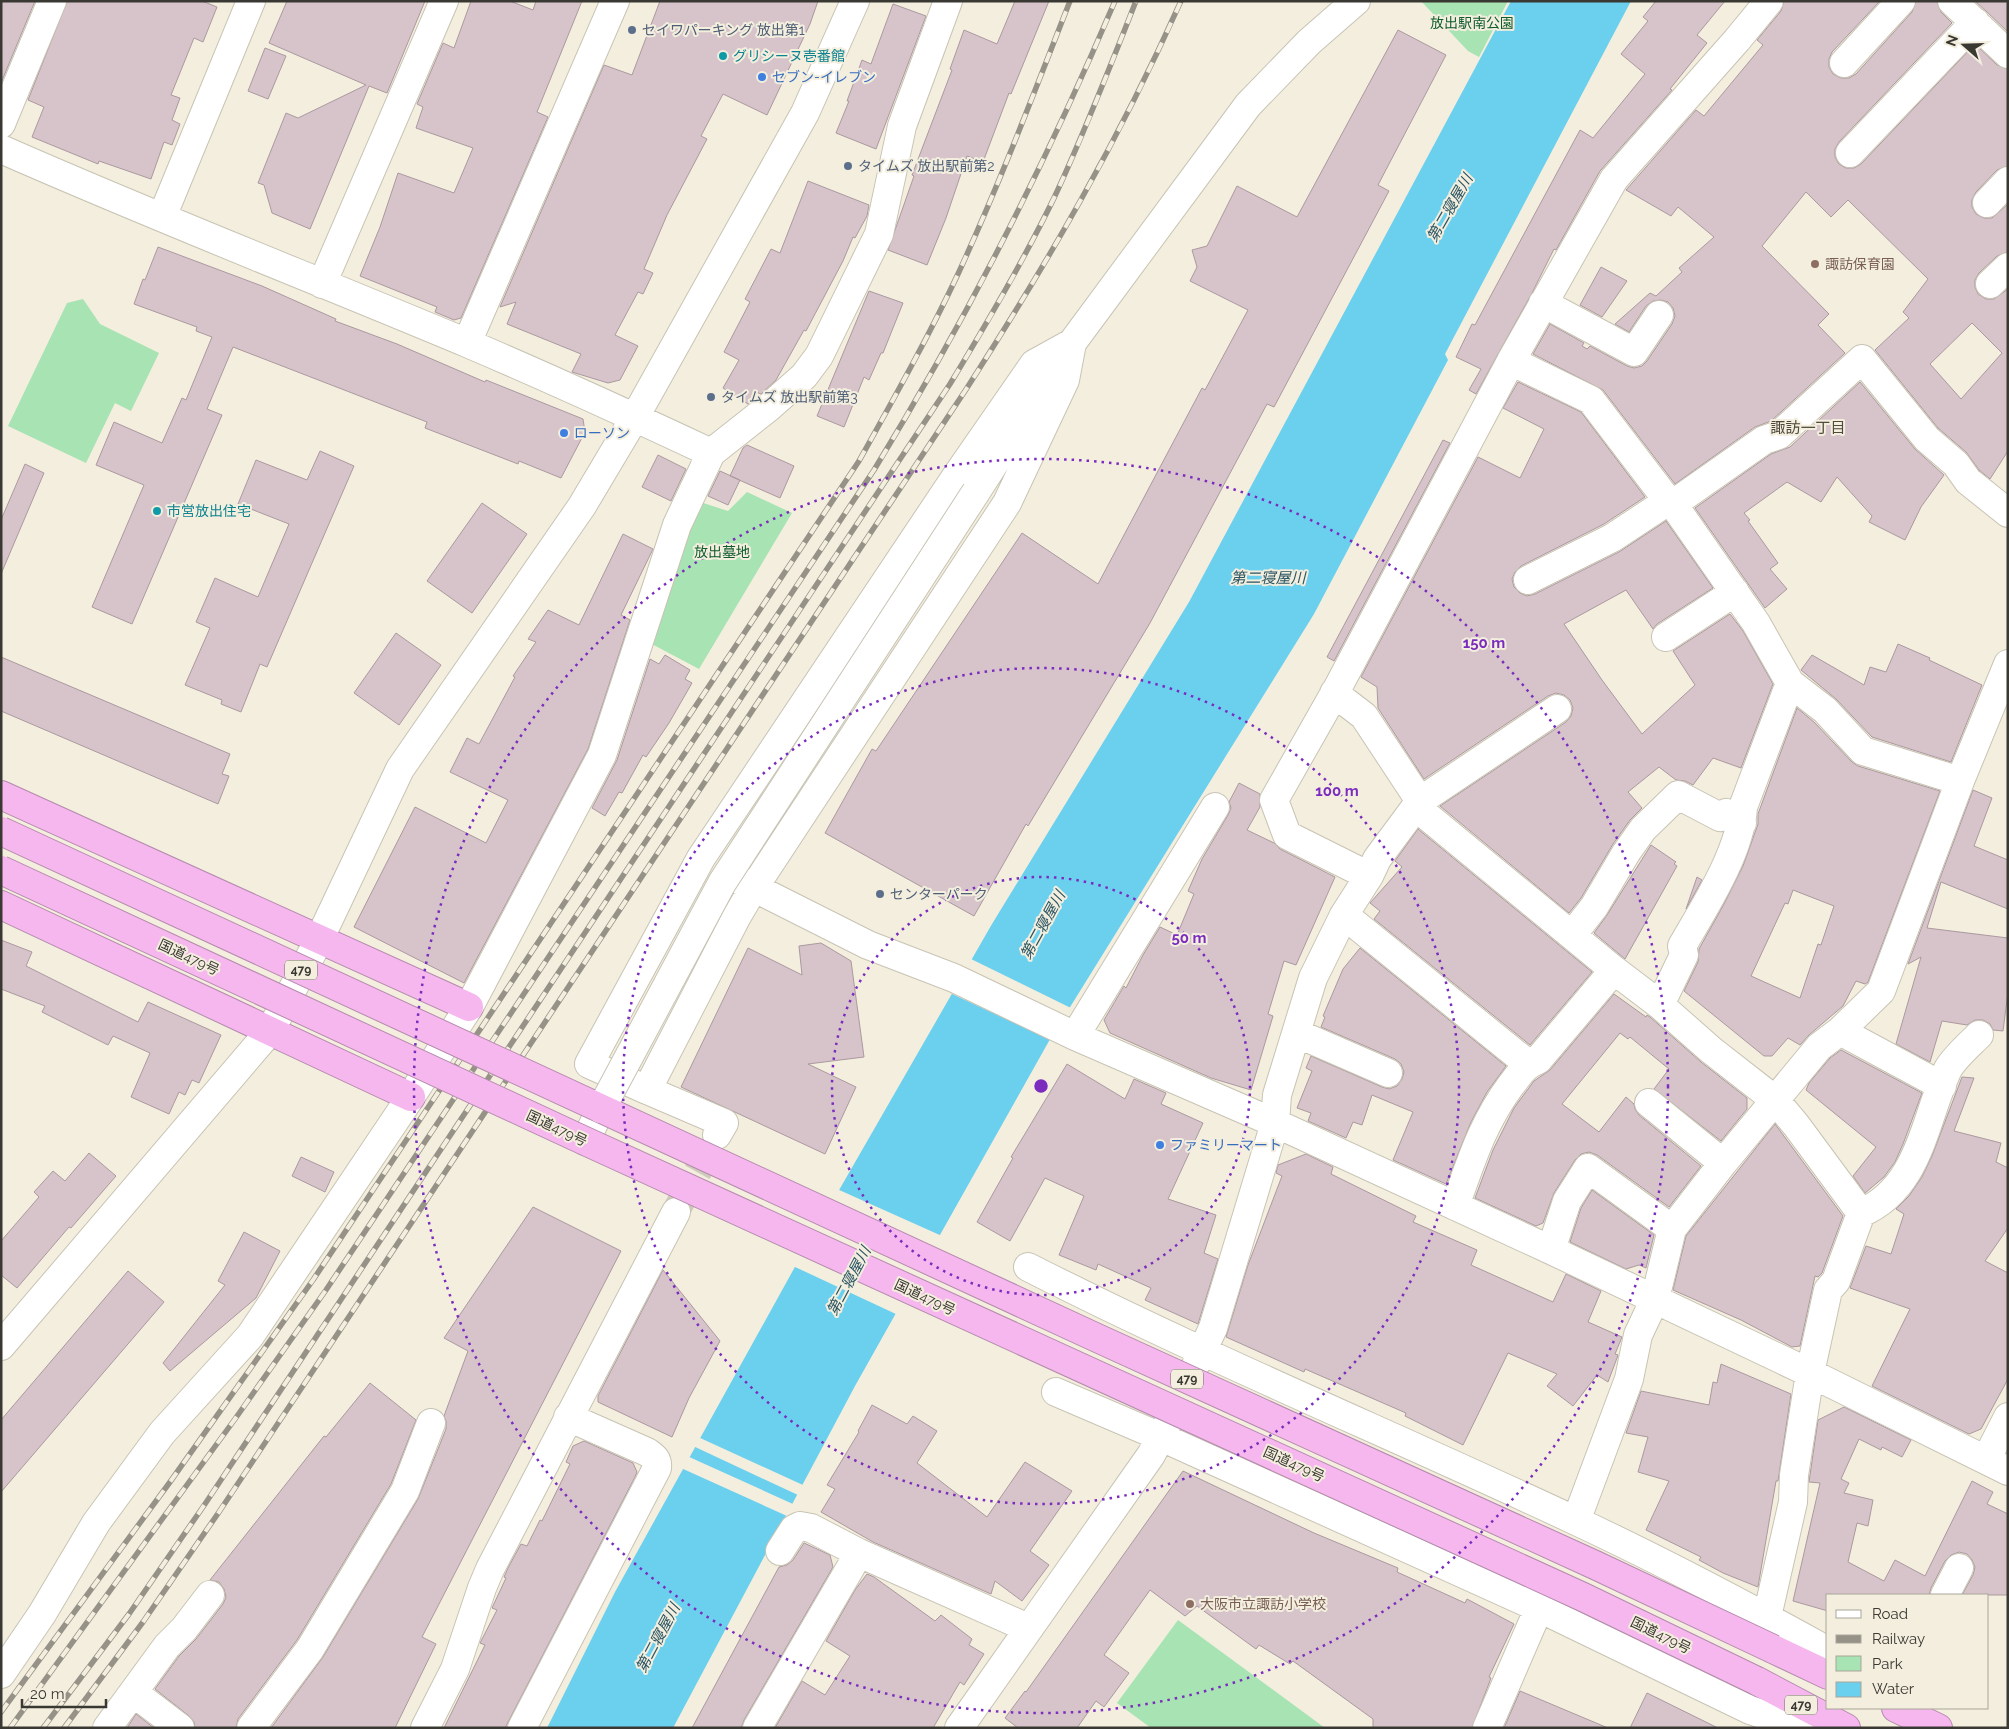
<svg xmlns="http://www.w3.org/2000/svg" width="2009" height="1729" viewBox="0 0 2009 1729" font-family="Raleway,'Noto Sans JP',sans-serif">
	<rect width="100%" height="100%" fill="#f3eede"/>
	<path fill="#a7e3b3" d="M1421 1H1508L1479 57 1468 51Z
		M83 299 100 324 159 353 131 411 115 403 86 463 8 426 67 303Z
		M747 492 792 513 699 669 648 642 697 501 728 511Z
		M1178 1620 1325 1728H1151L1117 1703Z"/>
	<path fill="#6bcfee" d="M1511 1H1631L1445 354 1448 360 1314 614 1049 1041 855 1386 673 1728H547L615 1592 796 1265 992 924 1189 602Z"/>
	<path fill="#f3eede" d="M969 958 1073 1009 1053 1041 950 993Z
		M837 1189 942 1236 898 1315 793 1266Z
		M698 1437 803 1485 798 1495 693 1446Z
		M687 1456 793 1504 787 1516 681 1468Z"/>
	<path fill="#d6c4ca" stroke="#ab999f" fill-rule="evenodd" d="M1 1H35L1 83Z
		M67 1H202L217 7 203 42 194 38 171 95 180 98 172 120 180 124 172 145 164 142 151 179 99 161 98 164 32 137 44 107 28 100Z
		M287 1H425L387 93 369 86 310 229 272 213 264 185 258 183 286 113 298 118 366 85 269 43Z
		M471 1H510L533 10 536 1H582L537 112 548 117 461 318 454 320 435 312 437 307 360 276 380 227 398 173 454 193 473 148 416 128 423 107 417 104 443 43 454 48Z
		M660 1H818L810 24 767 115 723 94 701 136 707 139 667 215 644 269 653 273 643 294 638 292 615 335 638 346 620 380 608 383 572 372 581 354 507 324 516 302 500 307 604 65 632 75Z
		M1015 1H1049L1011 94 1009 93 983 162 967 156 946 218 927 265 888 250 914 176 912 175 952 70 950 69 964 30 997 44Z
		M1656 1H1725L1697 35 1707 43 1670 89 1672 90 1600 171 1556 250 1554 249 1532 293 1476 394 1469 390 1481 369 1456 357 1472 324 1475 325 1580 130 1593 138 1645 74 1621 54 1648 21 1643 17Z
		M1784 1H1880L1832 52 1829 59V67L1833 74 1841 78H1849L1856 74 1912 12 1916 1H1937L1941 12 1952 23 1839 142 1835 149V157L1839 164 1846 168H1854L1861 164 1975 44 1997 65 2008 69V166L1997 170 1976 192 1972 200V207L1976 214 1984 218H1992L2008 204V252L1997 256 1979 273 1975 280V287L1978 294 1986 299H1994L2008 289V451L1990 479 1979 470 1966 452 1938 428 1875 350 1909 318 1903 312 1928 279 1848 200 1831 217 1806 192 1762 246 1829 314 1818 325 1845 353 1771 421 1755 427 1675 484 1603 390 1533 354 1550 324 1584 343 1582 346 1587 349 1590 346 1627 366 1634 368 1642 366 1647 361 1672 324 1675 316 1673 308 1668 302 1661 300 1653 301 1646 306 1629 332 1615 324 1650 293 1656 296 1682 272 1679 268 1714 237 1678 207 1671 216 1626 190 1696 110 1704 116 1763 45 1757 40 1781 11ZM1972 323 2002 353 1961 399 1930 364Z
		M1975 1H2008V32L1986 11Z
		M893 4 926 16 876 149 836 133 849 101H847L862 60 871 64Z
		M1398 30 1446 55 1378 185 1389 191 1274 407 1267 404 1150 623 1028 826 1026 824 974 916 825 833 872 749 876 751 1022 533 1098 584 1202 388 1205 390 1248 310 1190 281 1197 267 1192 250 1207 246 1237 186 1297 217Z
		M265 48 286 56 268 99 248 91Z
		M808 181 869 205 867 216 855 238 853 237 843 261 806 331 804 330 776 380 761 394 756 392 748 404 723 388 739 360 724 352 750 302 745 299 771 249 780 253Z
		M158 247 262 286 336 319 335 321 397 344 485 382 486 380 583 419 585 432 561 478 519 461 518 464 425 428 427 422 233 347 207 409 222 415 132 624 92 607 144 485 96 465 114 422 162 443 182 398 186 400 212 337 196 331 197 327 134 304 143 279 145 280Z
		M1601 267 1627 281 1602 317 1580 305Z
		M869 291 903 303 883 353H881L869 380 864 377 844 427 817 416Z
		M1518 382 1581 412 1645 497 1604 524 1521 566 1515 572 1512 579 1514 587 1520 593 1527 596 1535 594 1619 552 1666 521 1713 588 1657 624 1653 629 1626 590 1564 624 1602 680 1642 734 1695 685 1673 651 1730 614 1743 631 1773 684 1741 768 1713 758 1693 785 1685 781 1676 780 1659 767 1628 792 1642 808 1630 820 1613 844 1581 898 1569 913 1440 806 1566 722 1571 716 1573 708 1570 700 1564 695 1556 693 1548 696 1424 779 1378 708 1377 687 1361 677 1478 457 1520 478 1544 429 1503 408Z
		M1860 382 1915 449 1944 475 1921 507 1905 540 1869 522 1872 516 1837 477 1821 502 1787 482 1744 513 1750 520 1748 521 1778 563 1770 569 1787 589 1765 608 1695 508 1771 454 1790 447Z
		M1443 440 1450 443 1334 661 1327 657Z
		M747 445 794 466 780 498 730 476 743 448Z
		M320 451 354 466 267 667 260 664 241 712 221 704 222 700 185 685 210 628 196 622 215 578 258 597 289 524 238 504 256 460 307 480Z
		M658 455 686 469 671 501 642 487Z
		M25 464 44 473 1 574V520Z
		M720 471 740 480 728 505 708 496Z
		M482 503 527 534 472 613 427 581Z
		M623 534 653 549 621 615 630 620 588 749 464 983 354 927 415 807 486 843 508 800 450 772 467 738 479 744 515 677 513 676 536 642 528 639 548 610 579 625Z
		M396 633 441 665 399 725 354 693Z
		M1898 644 1930 658 1929 660 1982 685 1951 762 1872 737 1836 699 1801 670 1812 655 1864 685 1870 667 1886 672Z
		M665 655 690 670 685 679 692 683 669 723 646 757 643 755 622 793 619 792 605 816 592 808 617 760 650 659 659 664Z
		M1 657 230 754 222 774 229 776 218 804 1 711Z
		M1797 708 1814 722 1852 762 1858 766 1940 791 1868 982 1865 984 1856 981 1843 1006 1809 1035 1800 1045 1788 1038 1772 1056H1764L1684 991 1698 962 1699 949 1724 904 1743 866 1758 824V814ZM1793 890 1834 906 1821 945 1818 944 1800 998 1751 976 1785 903 1788 904Z
		M1239 783 1260 794V807L1247 830 1274 843 1280 849 1335 877 1296 965 1284 961 1268 1014 1273 1016 1251 1090 1211 1078 1110 1033 1104 1020 1124 986 1126 988 1143 955 1160 927 1177 935 1194 894 1188 891 1202 859 1228 815 1231 808 1229 802Z
		M1973 790 1992 798 1974 846 2008 860V909L1941 882 1927 928 2008 938V992L2003 1031 1993 1030 1990 1024 1983 1020H1975L1967 1025 1942 1021 1930 1062 1896 1044 1921 957 1908 964Z
		M1418 829 1592 972 1530 1045 1374 919 1380 911 1370 903 1402 867 1395 861Z
		M1651 845 1676 862 1674 864 1677 866 1625 959 1594 933 1607 915Z
		M1697 877 1702 880 1686 909Z
		M1 940 32 952 26 966 138 1022 148 1002 221 1035 199 1083 192 1080 185 1095 179 1092 169 1114 131 1097 150 1053 113 1036 108 1045 42 1012 45 1006 1 989Z
		M821 943 851 961 864 1057 808 1064 856 1087 825 1154 681 1087 748 948 802 975 799 946Z
		M1360 948 1506 1066 1487 1092 1471 1122 1446 1184 1393 1160 1413 1112 1372 1095 1362 1125 1353 1122 1346 1138 1308 1121 1311 1113 1297 1108 1312 1071 1306 1068 1311 1056 1382 1087 1389 1089 1397 1086 1402 1079 1404 1072 1401 1064 1395 1059 1321 1027 1325 1017 1323 1016 1343 969Z
		M1614 994 1646 1017 1647 1015 1650 1017 1701 1062 1747 1098V1109L1721 1141 1654 1089 1669 1069 1630 1037 1628 1039 1620 1033 1562 1104 1599 1132 1626 1097 1634 1104 1635 1109 1639 1115 1701 1166 1669 1207 1597 1155 1589 1152 1581 1154 1575 1160 1554 1193 1543 1223 1536 1226 1475 1198 1493 1150 1514 1108 1534 1081 1550 1070Z
		M1841 1050 1922 1093 1903 1144 1895 1162 1884 1177 1865 1193 1853 1176 1876 1147 1806 1090 1809 1083 1830 1058Z
		M1067 1064 1125 1099 1134 1079 1166 1093 1161 1104 1203 1123 1168 1199 1216 1215 1204 1253 1218 1259 1198 1324 1145 1300 1151 1288 1098 1264 1096 1270 1059 1255 1084 1196 1045 1178 1010 1241 977 1222 1013 1158 1011 1157Z
		M1962 1077 1974 1078 1954 1131 2001 1143 1996 1162 2008 1168V1228L1985 1261 2008 1273V1379L1981 1429 1969 1434 1872 1386 1910 1309 1850 1288 1866 1246 1891 1254 1904 1214 1896 1209 1909 1196 1922 1177 1932 1156Z
		M1775 1124 1843 1216 1822 1273 1818 1277 1815 1276 1800 1346 1792 1347 1741 1320 1673 1290 1686 1236Z
		M89 1153 116 1176 71 1228 69 1227 17 1288 1 1275V1241L39 1197 34 1192 53 1171 65 1181Z
		M1306 1154 1333 1167 1331 1174 1416 1216 1413 1222 1477 1250 1471 1265 1553 1302 1566 1274 1601 1291 1588 1322 1622 1337 1615 1354 1618 1355 1617 1358 1608 1382 1597 1375 1573 1406 1547 1386 1557 1374 1508 1353 1463 1445 1405 1416 1406 1413 1305 1369 1304 1372 1226 1337 1248 1265 1282 1176 1276 1173 1278 1165Z
		M301 1157 334 1172 325 1192 292 1176Z
		M1592 1190 1654 1235 1646 1268 1639 1265 1626 1269 1570 1242 1581 1208Z
		M533 1207 621 1251 422 1637 436 1644 395 1728H271L323 1657 418 1499 446 1429V1421L444 1416 468 1351 444 1338Z
		M244 1232 280 1251 256 1298 170 1371 163 1363 225 1285 218 1281Z
		M663 1270 720 1341 689 1398 672 1437 598 1402V1396Z
		M128 1271 164 1302 1 1492V1420Z
		M1721 1364 1791 1394 1778 1481H1776L1758 1587 1723 1573 1699 1560 1701 1557 1646 1530 1669 1481 1638 1472 1648 1437 1626 1433 1641 1391 1709 1405 1713 1382 1717 1383Z
		M370 1383 416 1420 391 1484 297 1640 238 1719 236 1728H195L194 1722 189 1716 155 1689 179 1656 196 1639 223 1604 226 1597 224 1589 219 1582 210 1580 324 1436 326 1437Z
		M872 1405 907 1424 913 1416 937 1431 917 1463 987 1517 1025 1462 1072 1491 1030 1551 1049 1565 1022 1601 995 1581 991 1594 873 1542 821 1512 835 1489 827 1485 859 1432 858 1431Z
		M1844 1407 1911 1440 1902 1457 1882 1447 1881 1450 1859 1439 1841 1479 1849 1483 1844 1493 1873 1500 1868 1526 1857 1523 1848 1562 1884 1581 1895 1560 1925 1576 1972 1481 1993 1492 1987 1504 2008 1514V1595H1962L1973 1575 1975 1567 1972 1560 1967 1554 1959 1552 1951 1555 1945 1561 1931 1588 1929 1595H1828V1611L1793 1601 1820 1483 1809 1482 1818 1420Z
		M584 1441 633 1463 637 1472 635 1477 505 1728H444L485 1645 480 1643 497 1610 492 1608 506 1578 504 1577 509 1566 521 1544 527 1546 540 1520 542 1521 570 1464 566 1462 573 1446Z
		M1183 1471 1314 1533 1398 1568 1397 1572 1465 1603 1467 1599 1514 1624 1489 1677 1491 1678 1472 1728H1373V1719L1293 1661 1290 1664 1259 1645 1256 1649 1197 1606 1185 1616 1150 1590 1104 1655 1129 1673 1104 1707 1096 1701 1077 1728H1018L1005 1718 1025 1691 1026 1692Z
		M804 1543 830 1555 833 1567 744 1720 741 1728H692L779 1567 787 1565 793 1560Z
		M867 1574 874 1577 935 1621 941 1615 972 1639 969 1645 984 1654 964 1685 960 1682 933 1728H775L802 1681 825 1695 850 1656 826 1641 855 1590Z
		M1520 1691 1608 1728H1504Z
		M1647 1693 1718 1728H1630Z
		M136 1714 154 1728H127Z"/>
	<g fill="none" stroke-linecap="round" stroke-linejoin="round">
		<path stroke="#cecabc" stroke-width="28" stroke-dasharray="28 14" stroke-linecap="butt" d="M677 1209 717 1137
			M1166 1427 1197 1362"/>
		<g stroke="#c8c4b4" stroke-width="30">
			<path id="minor" d="M1952 1 2008 54
				M1844 63 1901 1
				M1 124 52 1
				M1 149C155 217 312 278 467 343 549 378 630 415 711 453L677 525 602 755 469 1007 404 1107 250 1336 162 1433 96 1523 42 1614 1 1674
				M1850 153 1975 22
				M1987 203 2008 181
				M162 217 251 1
				M322 284 444 1
				M1990 284 2008 267
				M1543 303 1634 352 1659 315
				M467 343 615 1
				M1072 343 1065 380 1007 503 753 889 737 916 647 1090 589 1064 701 858 957 475 1034 364Z
				M1511 361 1591 400 1668 501 1673 504 1756 623 1790 683 1825 710 1863 751 1960 781
				M711 453 768 408 804 376 819 356 879 234 902 126 948 1
				M976 492 1072 343 1248 105 1309 42 1356 1
				M1673 504 1764 440 1779 435 1862 359 1927 439 1956 464 1968 481 2008 513
				M1528 580 1612 538 1668 501
				M1666 637 1735 592
				M1334 693 1364 716 1420 801
				M1416 807 1614 970 1660 1005 1711 1050 1775 1100 1796 1125 1861 1213
				M1369 876 1287 835 1274 800 1337 689 1511 361 1614 179 1737 40 1769 1
				M737 879 868 945 954 978 1075 1036 1275 1123 1551 1250 1810 1373 2008 1471
				M1344 915 1527 1063
				M1572 935 1594 907 1626 853 1643 829 1678 795 1720 817 1726 813 1742 823
				M1660 1005 1684 955 1682 946C1704 908 1741 851 1743 807L1790 683
				M1840 1031 1942 1086
				M1296 1033 1388 1073
				M1075 1036 1215 807
				M647 1090 724 1123 717 1135
				M1649 1103 1723 1163
				M585 1141 601 1109
				M1455 1206C1471 1162 1482 1124 1511 1085 1520 1074 1524 1065 1538 1060L1614 970
				M1551 1250 1567 1201 1588 1168 1672 1229
				M1028 1267C1207 1358 1393 1435 1574 1520 1660 1560 1745 1605 1828 1651
				M1 1346 270 1031 319 940 400 769 582 506 635 417 805 113 855 1
				M1197 1362 1213 1328 1275 1123 1277 1095 1313 978 1344 915 1369 876 1377 859 1420 801 1557 709
				M1056 1392 1161 1437 1539 1608 1750 1710 1804 1728
				M1986 1460 2008 1417
				M1576 1521 1629 1379 1638 1335 1655 1299 1672 1229 1723 1163 1819 1047 1840 1031 1881 991 1960 781 2008 664
				M780 1551 794 1529 800 1526 811 1528 859 1553 1028 1628
				M1945 1595 1959 1568
				M1767 1617 1793 1502 1794 1475 1810 1373 1828 1290 1836 1281 1861 1213C1920 1188 1924 1120 1948 1069 1955 1057 1969 1045 1979 1035
				M134 1693 180 1728
				M107 1728 167 1646 184 1629 210 1595
				M251 1728 310 1649 405 1491 431 1423
				M425 1728 455 1669 482 1588 490 1569 676 1212
				M522 1728 657 1468C658 1459 654 1457 647 1452L568 1417
				M757 1728 859 1553
				M959 1728 1151 1455 1166 1427
				M1487 1728 1539 1608"/>
		</g>
		<g stroke="#b48bac" stroke-width="30">
			<path id="highway" d="M1 795 469 1007
				M1 905 411 1097
				M1773 1649 1828 1675
				M1757 1681 1846 1728
				M1896 1708 1938 1728"/>
		</g>
		<use href="#minor" stroke="#fff" stroke-width="28"/>
		<use href="#highway" stroke="#f5b7ee" stroke-width="28"/>
		<g stroke="#969287" stroke-width="5.5">
			<path id="rail" d="M1 1712 170 1482 313 1280 859 461C893 400 928 338 958 274 999 185 1034 93 1070 1
				M10 1728 235 1419 326 1290 874 470C966 320 1046 163 1115 1
				M43 1728 129 1614 205 1504 950 384C987 323 1023 262 1054 198 1084 134 1110 67 1136 1
				M64 1728 143 1622 219 1512 965 391C1047 264 1119 140 1181 1"/>
		</g>
		<use href="#rail" stroke="#f3eede" stroke-width="4" stroke-dasharray="11" stroke-linecap="butt"/>
		<g stroke="#c8c4b4" stroke-width="30" stroke-linecap="butt">
			<path id="minor-bridge" d="M601 1109 722 883 976 492"/>
		</g>
		<g stroke="#b48bac" stroke-width="30" stroke-linecap="butt">
			<path id="highway-bridge" d="M1 831 1095 1337 1595 1565 1773 1649
				M1 870 585 1141 1583 1597 1757 1681"/>
		</g>
		<use href="#minor-bridge" stroke="#fff" stroke-width="28"/>
		<use href="#highway-bridge" stroke="#f5b7ee" stroke-width="28"/>
	</g>
	<g fill="none" stroke="#7b2cbf" stroke-width="2.5" stroke-dasharray="2.5 5">
		<circle cx="1041" cy="1086" r="209"/>
		<circle cx="1041" cy="1086" r="418"/>
		<circle cx="1041" cy="1086" r="627"/>
	</g>
	<g fill="#5c6f8a" stroke="#f3eede" stroke-width="2">
		<circle cx="632" cy="30" r="5"/>
		<circle cx="848" cy="166" r="5"/>
		<circle cx="711" cy="397" r="5"/>
		<circle cx="880" cy="894" r="5"/>
	</g>
	<g fill="#0f9aa8" stroke="#f3eede" stroke-width="2">
		<circle cx="723" cy="56" r="5"/>
		<circle cx="157" cy="511" r="5"/>
	</g>
	<g fill="#3f7fe0" stroke="#f3eede" stroke-width="2">
		<circle cx="762" cy="77" r="5"/>
		<circle cx="564" cy="433" r="5"/>
		<circle cx="1160" cy="1145" r="5"/>
	</g>
	<g fill="#8d6e63" stroke="#f3eede" stroke-width="2">
		<circle cx="1815" cy="264" r="5"/>
		<circle cx="1190" cy="1604" r="5"/>
	</g>
	<g text-anchor="middle" dominant-baseline="central" stroke-width="4" stroke-linejoin="round" paint-order="stroke">
		<g fill="#f3eede" stroke="#726f66" stroke-width="1">
			<rect x="285" y="960.5" width="32" height="19" rx="4"/>
			<rect x="1171" y="1369.5" width="32" height="19" rx="4"/>
			<rect x="1785" y="1695.5" width="32" height="19" rx="4"/>
		</g>
		<g font-size="12" font-weight="bold" fill="#3a3832">
			<text x="301" y="970">479</text>
			<text x="1187" y="1379">479</text>
			<text x="1801" y="1705">479</text>
		</g>
		<g font-size="14" fill="#0e5b2b" stroke="#f3eede">
			<text x="1472" y="23">放出駅南公園</text>
			<text x="722" y="552">放出墓地</text>
		</g>
		<g font-size="14" fill="#4e5e75" stroke="#f3eede" text-anchor="start">
			<text x="642" y="30">セイワパーキング 放出第1</text>
			<text x="858" y="166">タイムズ 放出駅前第2</text>
			<text x="721" y="397">タイムズ 放出駅前第3</text>
			<text x="890" y="894">センターパーク</text>
		</g>
		<g font-size="14" fill="#0d838f" stroke="#f3eede" text-anchor="start">
			<text x="733" y="56">グリシーヌ壱番館</text>
			<text x="167" y="511">市営放出住宅</text>
		</g>
		<g font-size="14" fill="#366cbe" stroke="#f3eede" text-anchor="start">
			<text x="772" y="77">セブン-イレブン</text>
			<text x="574" y="433">ローソン</text>
			<text x="1170" y="1145">ファミリーマート</text>
		</g>
		<g font-size="14" fill="#785e54" stroke="#f3eede" text-anchor="start">
			<text x="1825" y="264">諏訪保育園</text>
			<text x="1200" y="1604">大阪市立諏訪小学校</text>
		</g>
		<g font-size="14" fill="#3a3832" stroke="#f3eede">
			<text transform="translate(189 957) rotate(25)">国道479号</text>
			<text transform="translate(557 1128) rotate(25)">国道479号</text>
			<text transform="translate(925 1297) rotate(25)">国道479号</text>
			<text transform="translate(1294 1464) rotate(24)">国道479号</text>
			<text transform="translate(1661 1635) rotate(26)">国道479号</text>
		</g>
		<g font-size="15" font-style="italic" fill="#295462" stroke="#f3eede">
			<text transform="translate(1450 208) rotate(-60)">第二寝屋川</text>
			<text x="1268" y="578">第二寝屋川</text>
			<text transform="translate(1043 925) rotate(-61)">第二寝屋川</text>
			<text transform="translate(849 1281) rotate(-62)">第二寝屋川</text>
			<text transform="translate(658 1638) rotate(-62)">第二寝屋川</text>
		</g>
		<g font-size="15" fill="#4e4a3c" stroke="#f3eede">
			<text x="1808" y="428">諏訪一丁目</text>
		</g>
	</g>
	<circle cx="1041" cy="1086" r="8" fill="#7b2cbf" stroke="#f3eede" stroke-width="2.5"/>
	<g font-size="15" text-anchor="middle" font-weight="bold" fill="#7b2cbf" stroke="#f3eede" stroke-width="4" stroke-linejoin="round" paint-order="stroke">
		<text x="1484" y="648">150 m</text>
		<text x="1337" y="796">100 m</text>
		<text x="1189" y="943">50 m</text>
	</g>
	<rect width="2009" height="1729" fill="none" stroke="#3a3832" stroke-width="5"/>
	<rect x="1826" y="1594" width="162" height="115" fill="#f3eede" stroke="#a9a599"/>
	<rect x="1836" y="1610" width="25" height="8" fill="#ffffff" stroke="#a9a599"/>
	<text x="1872" y="1619" font-size="15" fill="#3a3832">Road</text>
	<rect x="1836" y="1635" width="25" height="8" fill="#969287" stroke="#a9a599"/>
	<text x="1872" y="1644" font-size="15" fill="#3a3832">Railway</text>
	<rect x="1836" y="1656" width="25" height="15" fill="#a7e3b3" stroke="#a9a599"/>
	<text x="1872" y="1669" font-size="15" fill="#3a3832">Park</text>
	<rect x="1836" y="1682" width="25" height="15" fill="#6bcfee" stroke="#a9a599"/>
	<text x="1872" y="1694" font-size="15" fill="#3a3832">Water</text>
	<g transform="translate(1964 45) rotate(290)" stroke="#f3eede" stroke-width="4" paint-order="stroke">
	<path d="M0-4L9 19L0 12L-9 19Z" fill="#3a3832"/>
	<text y="-8" font-size="14" font-weight="bold" text-anchor="middle" fill="#3a3832">N</text>
	</g>
	<path d="M22 1699v8h84v-8" fill="none" stroke="#3a3832" stroke-width="2.5"/>
	<text x="30" y="1699" font-size="15" fill="#3a3832" stroke="#f3eede" stroke-width="4" paint-order="stroke">20 m</text>
</svg>
